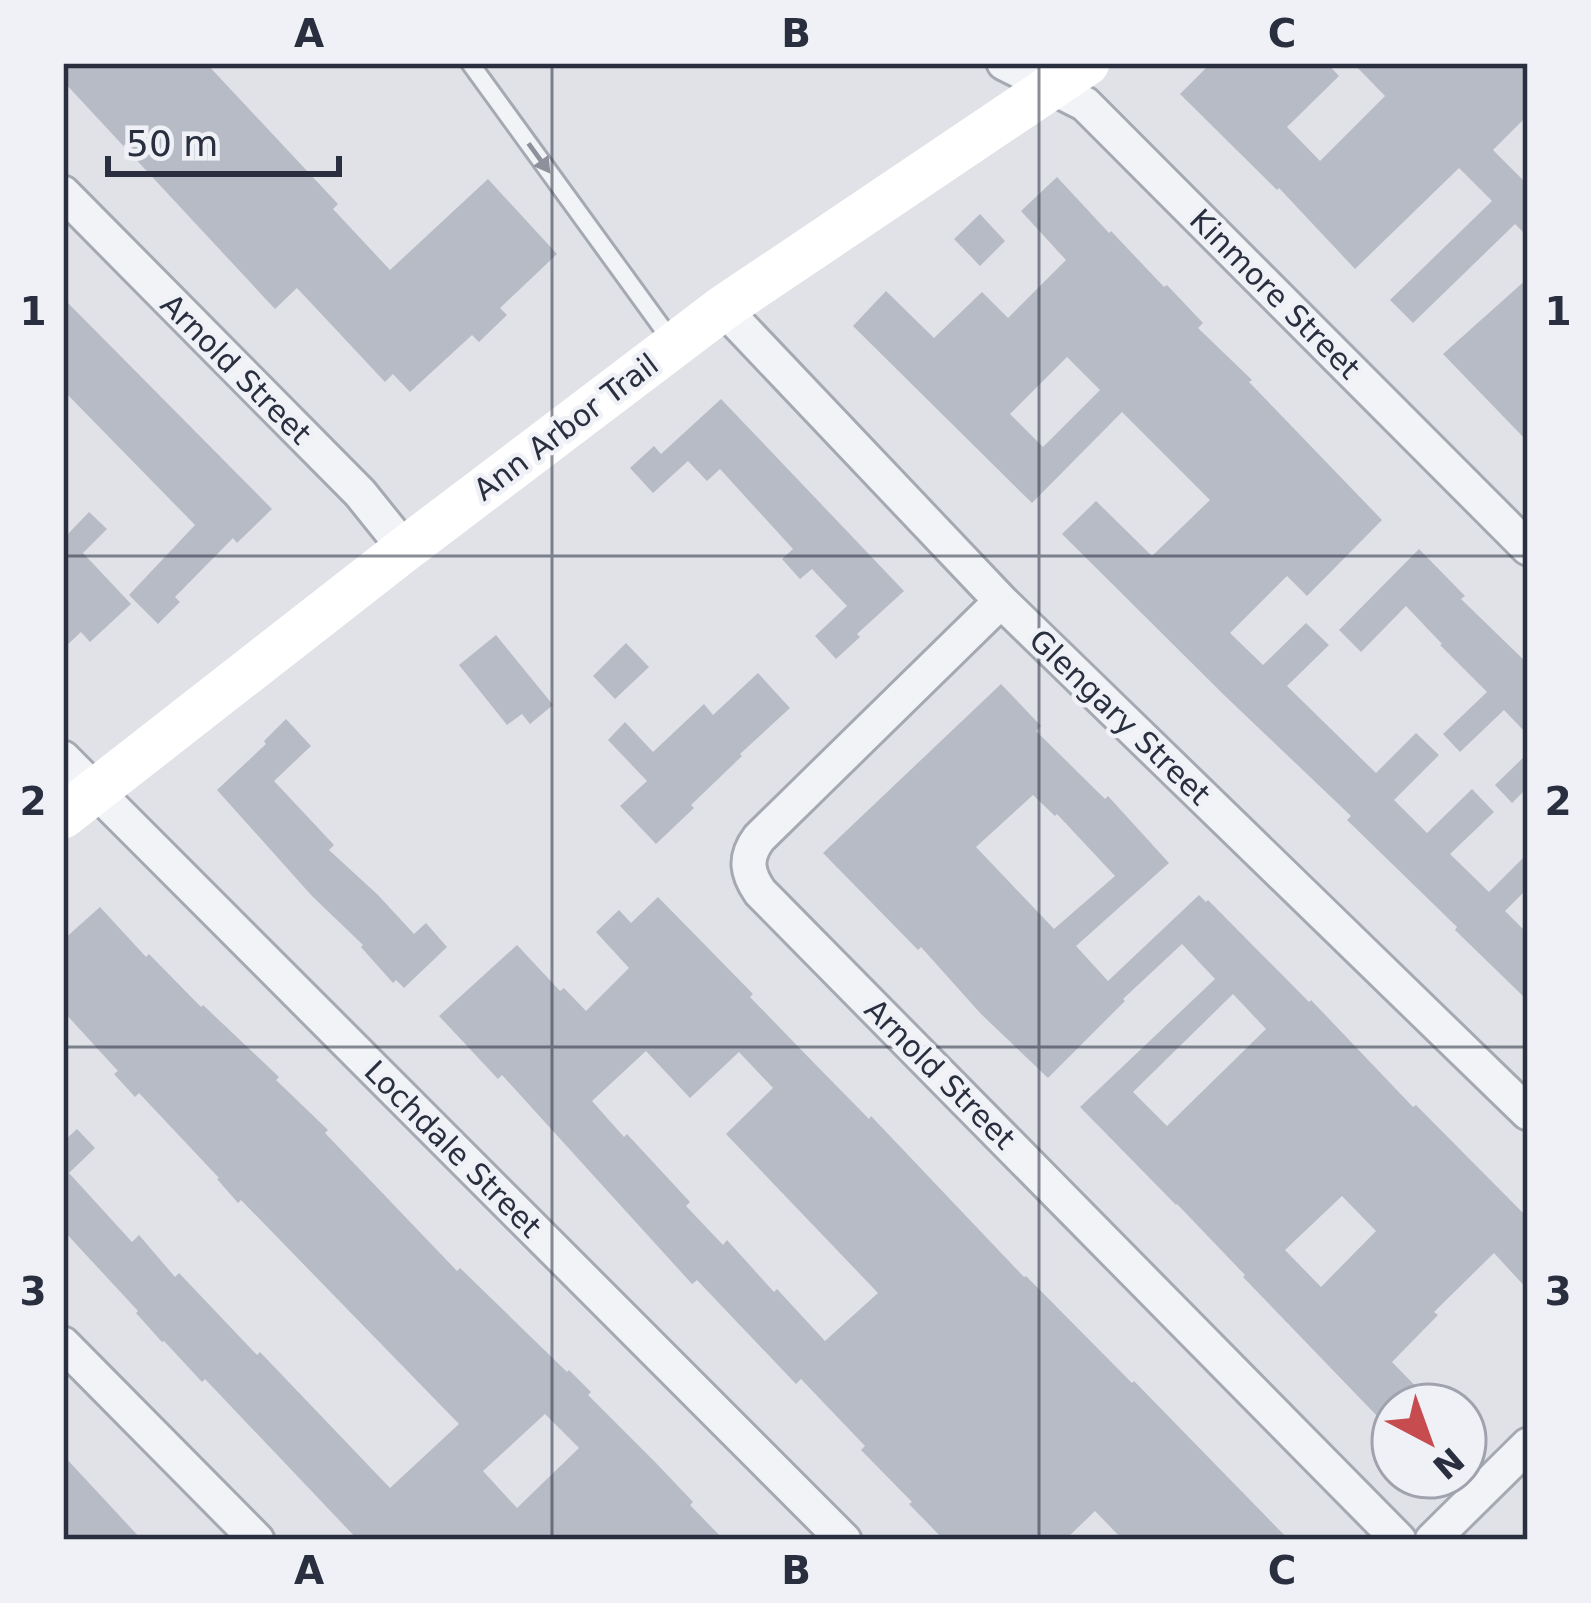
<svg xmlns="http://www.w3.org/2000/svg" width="1591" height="1603" viewBox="0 0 1591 1603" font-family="'DejaVu Sans',sans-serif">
	<rect width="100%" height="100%" fill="#e0e2e8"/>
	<path fill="#b7bbc5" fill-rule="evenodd" d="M63 63H206L338 204 333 209 390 270 488 179 557 254 500 308 507 315 479 342 472 335 410 392 393 374 385 382 297 288 275 309 63 81Z
		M1211 63H1327L1339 76 1287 127 1320 161 1385 96 1353 63H1528V115L1493 150 1528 185V237L1515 224 1413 323 1390 300 1492 201 1459 168 1355 269 1279 188 1277 190 1180 94Z
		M1057 177 1109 233 1111 231 1164 287 1167 285 1203 323 1198 328 1252 380 1249 382 1382 520 1307 596 1287 576 1230 633 1263 665 1306 623 1329 645 1287 686 1376 773 1416 733 1439 755 1394 800 1427 833 1472 789 1494 812 1450 854 1489 892 1528 853V888L1505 911 1528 934V1001L1455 930 1457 927 1347 820 1351 816 1223 694 1062 534 1096 501 1152 556 1210 500 1122 412 1032 503 853 326 886 291 934 338 982 292 1008 318 1066 260 1021 211ZM1067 357 1100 390 1043 447 1010 414Z
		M980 214 1005 241 980 266 954 239Z
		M1528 278V442L1443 354Z
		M63 298 272 509 237 543 233 538 175 597 180 602 158 624 129 595 195 525 63 390Z
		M721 399 904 591 857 634 860 637 836 659 815 636 847 606 812 569 800 579 782 559 793 549 720 469 707 481 688 461 653 493 630 468 654 446 661 454Z
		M89 512 107 529 83 553 131 604 90 642 81 632 63 649V531L67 535Z
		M1419 549 1465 596 1461 599 1528 664V735L1504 710 1460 752 1443 734 1487 692 1440 645 1442 644 1406 606 1361 652 1339 630Z
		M496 635 553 705 530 724 522 714 507 725 459 665Z
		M626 643 649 667 615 699 593 676Z
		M758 673 790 708 740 754 742 756 691 805 694 808 656 844 620 806 647 781 608 740 625 722 653 752 704 704 713 715Z
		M1001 684 1041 726 1036 731 1105 799 1108 796 1169 863 1076 946 1108 981 1199 895 1206 902 1208 900 1309 1002 1311 1000 1413 1107 1416 1105 1528 1218V1290L1494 1253 1434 1312 1438 1315 1392 1362 1434 1405H1390L1378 1417 1243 1277 1245 1275 1177 1204 1176 1205 1080 1107 1215 979 1182 944 1123 999 1125 1001 1048 1078 981 1014 921 947 918 950 823 853ZM1033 795 1055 816 1057 814 1115 876 1054 929 976 847ZM1233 994 1266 1029 1167 1126 1133 1092ZM1342 1196 1376 1231 1321 1287 1285 1250Z
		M286 719 311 746 274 781 334 845 329 850 378 895 414 934 426 923 447 947 404 988 396 980 393 983 361 947 363 945 312 896 217 790 266 744 264 741Z
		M1528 753V787L1512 803 1495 785Z
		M658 897 753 994 750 997 815 1064 869 1119 871 1116 1024 1277 1026 1276 1132 1383 1134 1381 1289 1540H1123L1095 1511 1065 1540H944L909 1504 912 1502 861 1450 865 1446 801 1379 796 1384 697 1280 692 1284 502 1075 498 1079 439 1016 517 945 560 991 564 988 586 1011 629 968 596 932 619 910 631 923ZM646 1051 690 1098 739 1052 773 1088 726 1134 878 1293 825 1341 777 1289 774 1292 727 1240 723 1245 686 1206 690 1202 627 1134 624 1137 592 1101Z
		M100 907 146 957 149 954 201 1007 203 1005 279 1077 276 1080 328 1130 325 1133 457 1271 460 1268 567 1372 569 1370 591 1392 588 1395 656 1463 693 1502 690 1505 724 1540H358L205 1379 202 1382 164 1341 162 1342 136 1313 138 1311 63 1230V1142L77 1129 95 1148 69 1173 132 1242 139 1235 175 1277 179 1273 257 1355 260 1352 390 1488 459 1424 241 1200 238 1203 217 1179 219 1178 139 1093 135 1097 114 1074 118 1071 63 1011V940ZM545 1414 579 1448 517 1508 483 1471Z
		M63 1455 103 1498 142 1540H63Z"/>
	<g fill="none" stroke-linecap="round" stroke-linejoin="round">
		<g stroke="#a5a9b2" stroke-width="22">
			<path id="lane" d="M470 63 674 344"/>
		</g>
		<g stroke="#a5a9b2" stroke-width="39">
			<path id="street" d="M1004 63 1085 104 1528 548
				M63 193 360 493 405 549
				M723 308 1001 601 1528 1113
				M1001 601 759 838C744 858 747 873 760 892L1399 1540
				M63 758 844 1540
				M63 1344 257 1540
				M1432 1540 1528 1445"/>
		</g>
		<use href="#lane" stroke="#f2f3f7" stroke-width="16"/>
		<use href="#street" stroke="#f2f3f7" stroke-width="33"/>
		<path stroke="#fff" stroke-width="45" d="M63 816 405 549 723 308 1087 63"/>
	</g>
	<defs><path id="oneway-solid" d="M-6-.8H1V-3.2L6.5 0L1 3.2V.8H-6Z" transform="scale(3)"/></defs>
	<use fill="#8e919b" href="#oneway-solid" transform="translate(539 158) rotate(54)"/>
	<path fill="none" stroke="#292f3f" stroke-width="3" stroke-opacity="0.55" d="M552 63V1540M1039 63V1540M63 556H1528M63 1047H1528"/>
	<g text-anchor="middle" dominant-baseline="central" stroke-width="9" stroke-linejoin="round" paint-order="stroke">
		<g font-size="30" fill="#292f3f" stroke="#eff1f6">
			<text transform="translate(1275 294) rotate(45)">Kinmore Street</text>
			<text transform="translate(236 369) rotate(45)">Arnold Street</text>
			<text transform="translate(566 427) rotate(-37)">Ann Arbor Trail</text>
			<text transform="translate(1120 717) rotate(44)">Glengary Street</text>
			<text transform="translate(940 1074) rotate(45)">Arnold Street</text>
			<text transform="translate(453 1149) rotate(45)">Lochdale Street</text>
		</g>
	</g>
	<rect width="1591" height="1603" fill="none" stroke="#eff1f6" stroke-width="132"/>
	<g transform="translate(1429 1441) rotate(139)"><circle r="57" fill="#eff1f6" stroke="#a0a3ad" stroke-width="3"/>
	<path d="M0-9L21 45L0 30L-21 45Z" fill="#c74c50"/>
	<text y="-18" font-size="33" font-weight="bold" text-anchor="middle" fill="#292f3f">N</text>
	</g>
	<path d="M108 156v18h231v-18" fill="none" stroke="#292f3f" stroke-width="6"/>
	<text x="126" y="156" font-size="36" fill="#292f3f" stroke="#eff1f6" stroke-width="9" paint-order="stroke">50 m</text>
	<rect x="66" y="66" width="1459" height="1471" fill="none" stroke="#292f3f" stroke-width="4.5"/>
	<g font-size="39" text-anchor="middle" font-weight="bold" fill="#292f3f">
		<text x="309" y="47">A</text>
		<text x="796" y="47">B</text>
		<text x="1282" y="47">C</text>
		<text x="33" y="325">1</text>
		<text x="1558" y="325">1</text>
		<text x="33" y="815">2</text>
		<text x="1558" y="815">2</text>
		<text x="33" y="1305">3</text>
		<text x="1558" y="1305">3</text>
		<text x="309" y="1584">A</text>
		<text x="796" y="1584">B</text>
		<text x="1282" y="1584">C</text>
	</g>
</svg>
